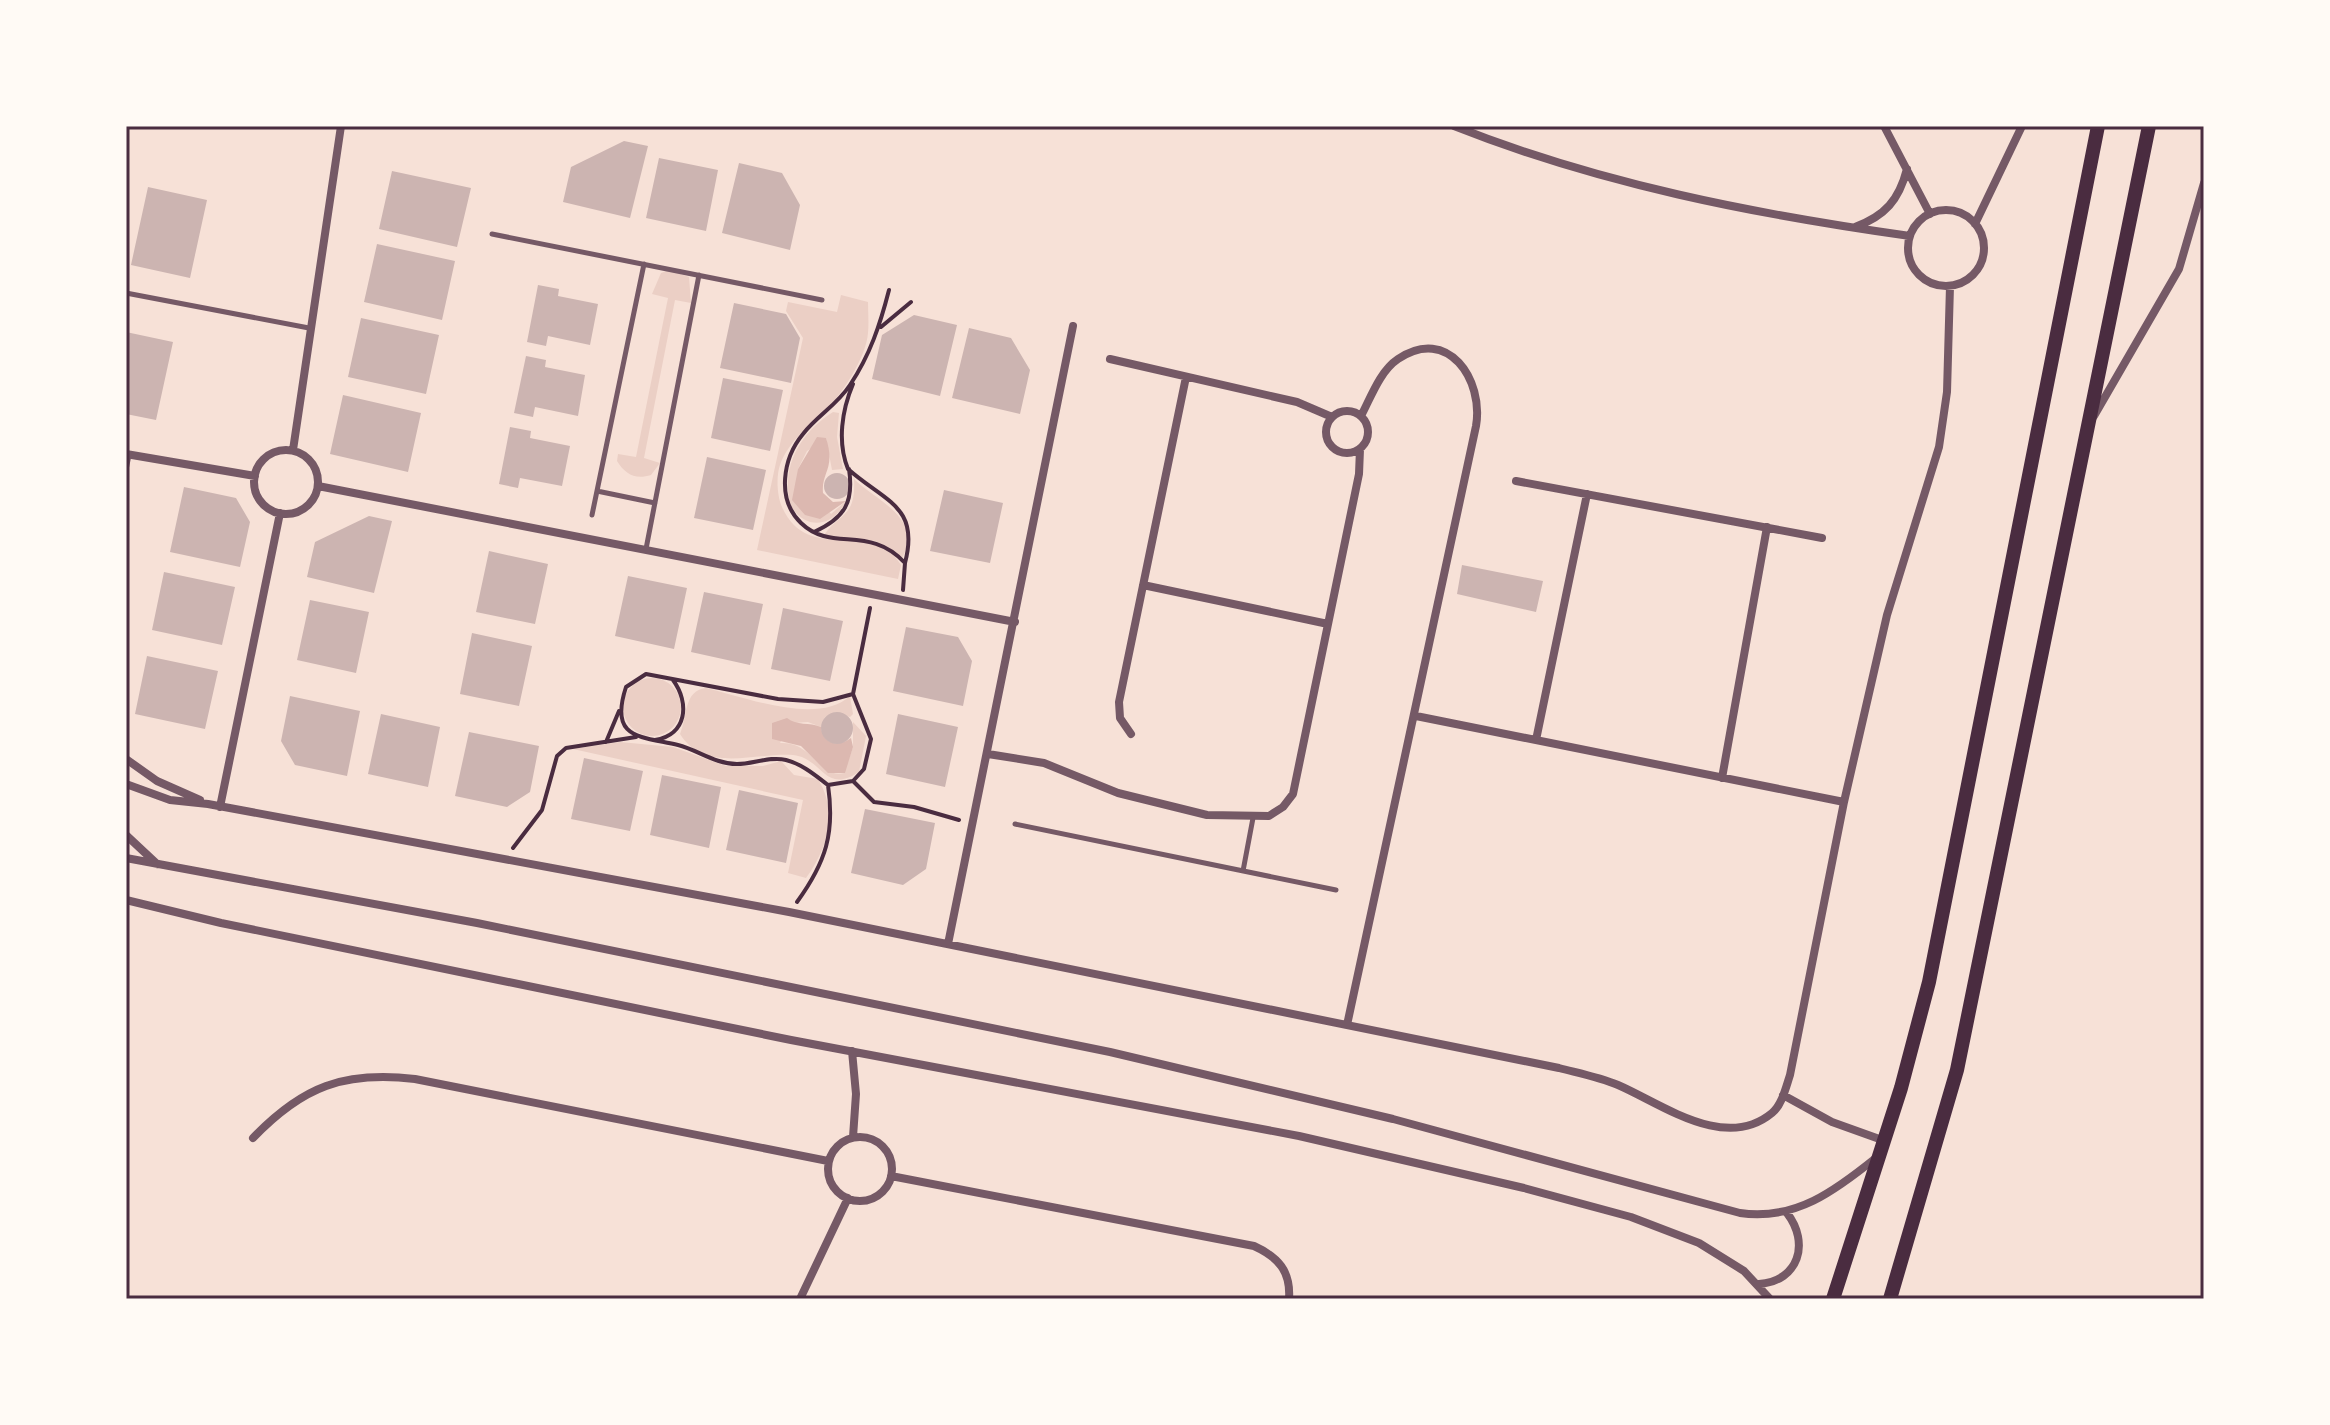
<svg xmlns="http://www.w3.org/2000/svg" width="2330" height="1425" viewBox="0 0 2330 1425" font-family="'PT Serif',serif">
	<rect width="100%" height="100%" fill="#f7e1d7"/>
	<path fill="#ebcfc5" d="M669 270 689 277 691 303 675 300 644 458 660 463 651 475C635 480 625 474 617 461L618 454 636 457 668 298 652 294 661 273Z
		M841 295 868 302C868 312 869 323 868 333 866 358 841 396 823 413 806 428 788 443 780 465 776 476 777 496 782 507 808 566 873 517 901 565L898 579 757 550 803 338 786 311 788 302 837 312Z
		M833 412 839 413 837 437 843 469 832 470 826 438 807 451 798 469 831 514 846 501C834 526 807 532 791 506 780 467 800 433 833 412Z
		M854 479C875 500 925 519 902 558L876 541 824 535C840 512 856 518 854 479Z
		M623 707a29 29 0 1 1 58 0a29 29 0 1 1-58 0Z
		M706 688C745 697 817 726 850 696L853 714 850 717 835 712 825 717 821 727 808 722 793 723 780 743C813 741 819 779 844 773L853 747V722L866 736 859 772C824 795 823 758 793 755 756 752 705 774 680 734 688 716 683 691 706 688Z
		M620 742 673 747 726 766H763L781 761 794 775 818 779C838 812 828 848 806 878L788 873 803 800 573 749Z"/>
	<path fill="#dcb8b0" d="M817 437 826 438C836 469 821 472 823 493L833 502 846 501 820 519 805 515 792 500 798 469Z
		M787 718C797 726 809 722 821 727 823 744 838 748 851 738L853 747 845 773H828L801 746 772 739V723Z"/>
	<path fill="#ccb4b1" d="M624 141 648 146 630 218 563 202 571 167Z
		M659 158 718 170 706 231 646 218Z
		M739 163 782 173 800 205 790 250 722 233Z
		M392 171 471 188 457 247 379 229Z
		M148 187 207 200 190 278 131 265Z
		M377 244 455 261 442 320 364 302Z
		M538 285 559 289 558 296 598 304 590 345 548 336 546 346 527 342Z
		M734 303 786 314 800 338 791 383 720 368Z
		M914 315 957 325 940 396 872 379 882 335Z
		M361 318 439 335 426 394 348 377Z
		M969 328 1011 338 1030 370 1020 414 952 398Z
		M126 332 173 342 156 420 126 414Z
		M526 356 546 360 545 367 585 375 578 416 535 407 533 417 514 413Z
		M723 378 783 390 770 451 711 438Z
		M343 395 421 413 408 472 330 454Z
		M510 427 531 431 530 438 570 446 562 486 520 478 518 488 499 484Z
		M707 457 766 470 753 530 694 518Z
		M824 486a13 13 0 1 1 26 0a13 13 0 1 1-26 0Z
		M184 487 236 498 250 522 240 567 170 552Z
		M944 490 1003 503 990 563 930 551Z
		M369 516 392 521 374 593 307 577 315 542Z
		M489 551 548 564 535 624 476 612Z
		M1462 565 1543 581 1536 612 1457 594Z
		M164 572 235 587 222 645 152 630Z
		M628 576 687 588 674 649 615 636Z
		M704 592 763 604 750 665 691 652Z
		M310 600 369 612 356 673 297 660Z
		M783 608 843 621 830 681 771 669Z
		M906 627 958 637 972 661 963 706 893 691Z
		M472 633 532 646 519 706 460 694Z
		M147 656 218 671 205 729 135 714Z
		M290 696 360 711 347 776 295 765 281 741Z
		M821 728a16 16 0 1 1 32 0a16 16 0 1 1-32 0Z
		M381 714 440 727 428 787 368 774Z
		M898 714 958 727 945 787 886 774Z
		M469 732 539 746 530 792 507 807 455 796Z
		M584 758 643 771 630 831 571 819Z
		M662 775 721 787 709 848 650 835Z
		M739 790 798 803 786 863 726 850Z
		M865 809 935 823 926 869 903 885 851 873Z"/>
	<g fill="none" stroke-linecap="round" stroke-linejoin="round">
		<path stroke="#4a2c40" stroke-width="4" d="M889 290C880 325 870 355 850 385 837 405 817 416 803 434 783 458 776 499 801 523 832 553 869 524 905 563L903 590
			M881 327 911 302
			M853 384C842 410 837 442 848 469 885 502 920 506 905 563
			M814 532C845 518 854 502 849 469
			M853 694 823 702 778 699 646 674 626 687C609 739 639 736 678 745 698 750 715 764 737 764 753 764 770 756 786 760 802 764 815 775 828 785L853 781 864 769 871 739 853 694 870 608
			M655 740C687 735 690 703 673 680
			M606 742 619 711
			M853 781 874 802 914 807 959 820
			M513 848 542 810 557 756 566 748 636 737
			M797 902C826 862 835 833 828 785"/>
		<path stroke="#755966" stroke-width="5" d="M492 234 822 300
			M126 293 309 328
			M126 470 129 455
			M597 491 655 503
			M592 515 644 264
			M646 549 699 275
			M1015 824 1336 890
			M1243 871 1253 818"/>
		<path stroke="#755966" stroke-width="8" d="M1454 126C1600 184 1754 214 1910 236
			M1884 126 1930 214
			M1908 248a38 38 0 1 1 76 0a38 38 0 1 1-76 0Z
			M1975 224 2022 126
			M1855 227C1885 216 1899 200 1907 169
			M1110 359 1297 402 1332 417
			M1326 432a21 21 0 1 1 42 0a21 21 0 1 1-42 0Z
			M2094 416 2179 269 2204 183
			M293 450 341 126
			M254 482a32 32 0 1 1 64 0a32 32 0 1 1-64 0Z
			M126 454 255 476
			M1516 481 1822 538
			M318 486 1015 622
			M1143 585 1328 624
			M1416 716 1844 802
			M1131 734 1120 718 1119 702 1186 377
			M1536 740 1587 494
			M988 754 1044 763 1118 793 1207 815 1269 816 1283 807 1293 794 1359 474 1360 449
			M126 759 157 781 200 800
			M1722 778 1767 527
			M126 784 170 800 208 804 789 912 1559 1068C1578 1073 1599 1077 1618 1085 1662 1104 1725 1152 1772 1113 1782 1105 1786 1087 1790 1075L1844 802 1887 615 1939 447 1947 392 1950 286
			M220 807 280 513
			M126 835 157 864
			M126 858 477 923 1110 1052 1393 1119 1740 1213C1795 1221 1835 1191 1877 1157
			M126 900 221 923 791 1040 1299 1136 1524 1188 1631 1217 1699 1243 1744 1271 1770 1299
			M948 944 1073 326
			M1347 1025 1476 426C1484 380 1448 325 1398 359 1380 371 1371 397 1361 416
			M852 1051 856 1094 853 1137
			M1783 1095 1832 1122 1885 1141
			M828 1169a32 32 0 1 1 64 0a32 32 0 1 1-64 0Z
			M253 1138C303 1086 344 1071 415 1079L828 1161
			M891 1176 1254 1246C1278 1257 1291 1271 1289 1299
			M1759 1284C1799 1281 1810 1243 1787 1213
			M800 1299 848 1198"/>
		<path stroke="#4a2c40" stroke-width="14" d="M1833 1299 1901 1088 1929 982 2098 126
			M1890 1299 1957 1070 2149 126"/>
	</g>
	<rect width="2330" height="1425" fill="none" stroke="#fffaf5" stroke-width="256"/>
	<rect x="128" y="128" width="2074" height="1169" fill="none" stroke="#4a2c40" stroke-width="3"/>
</svg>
